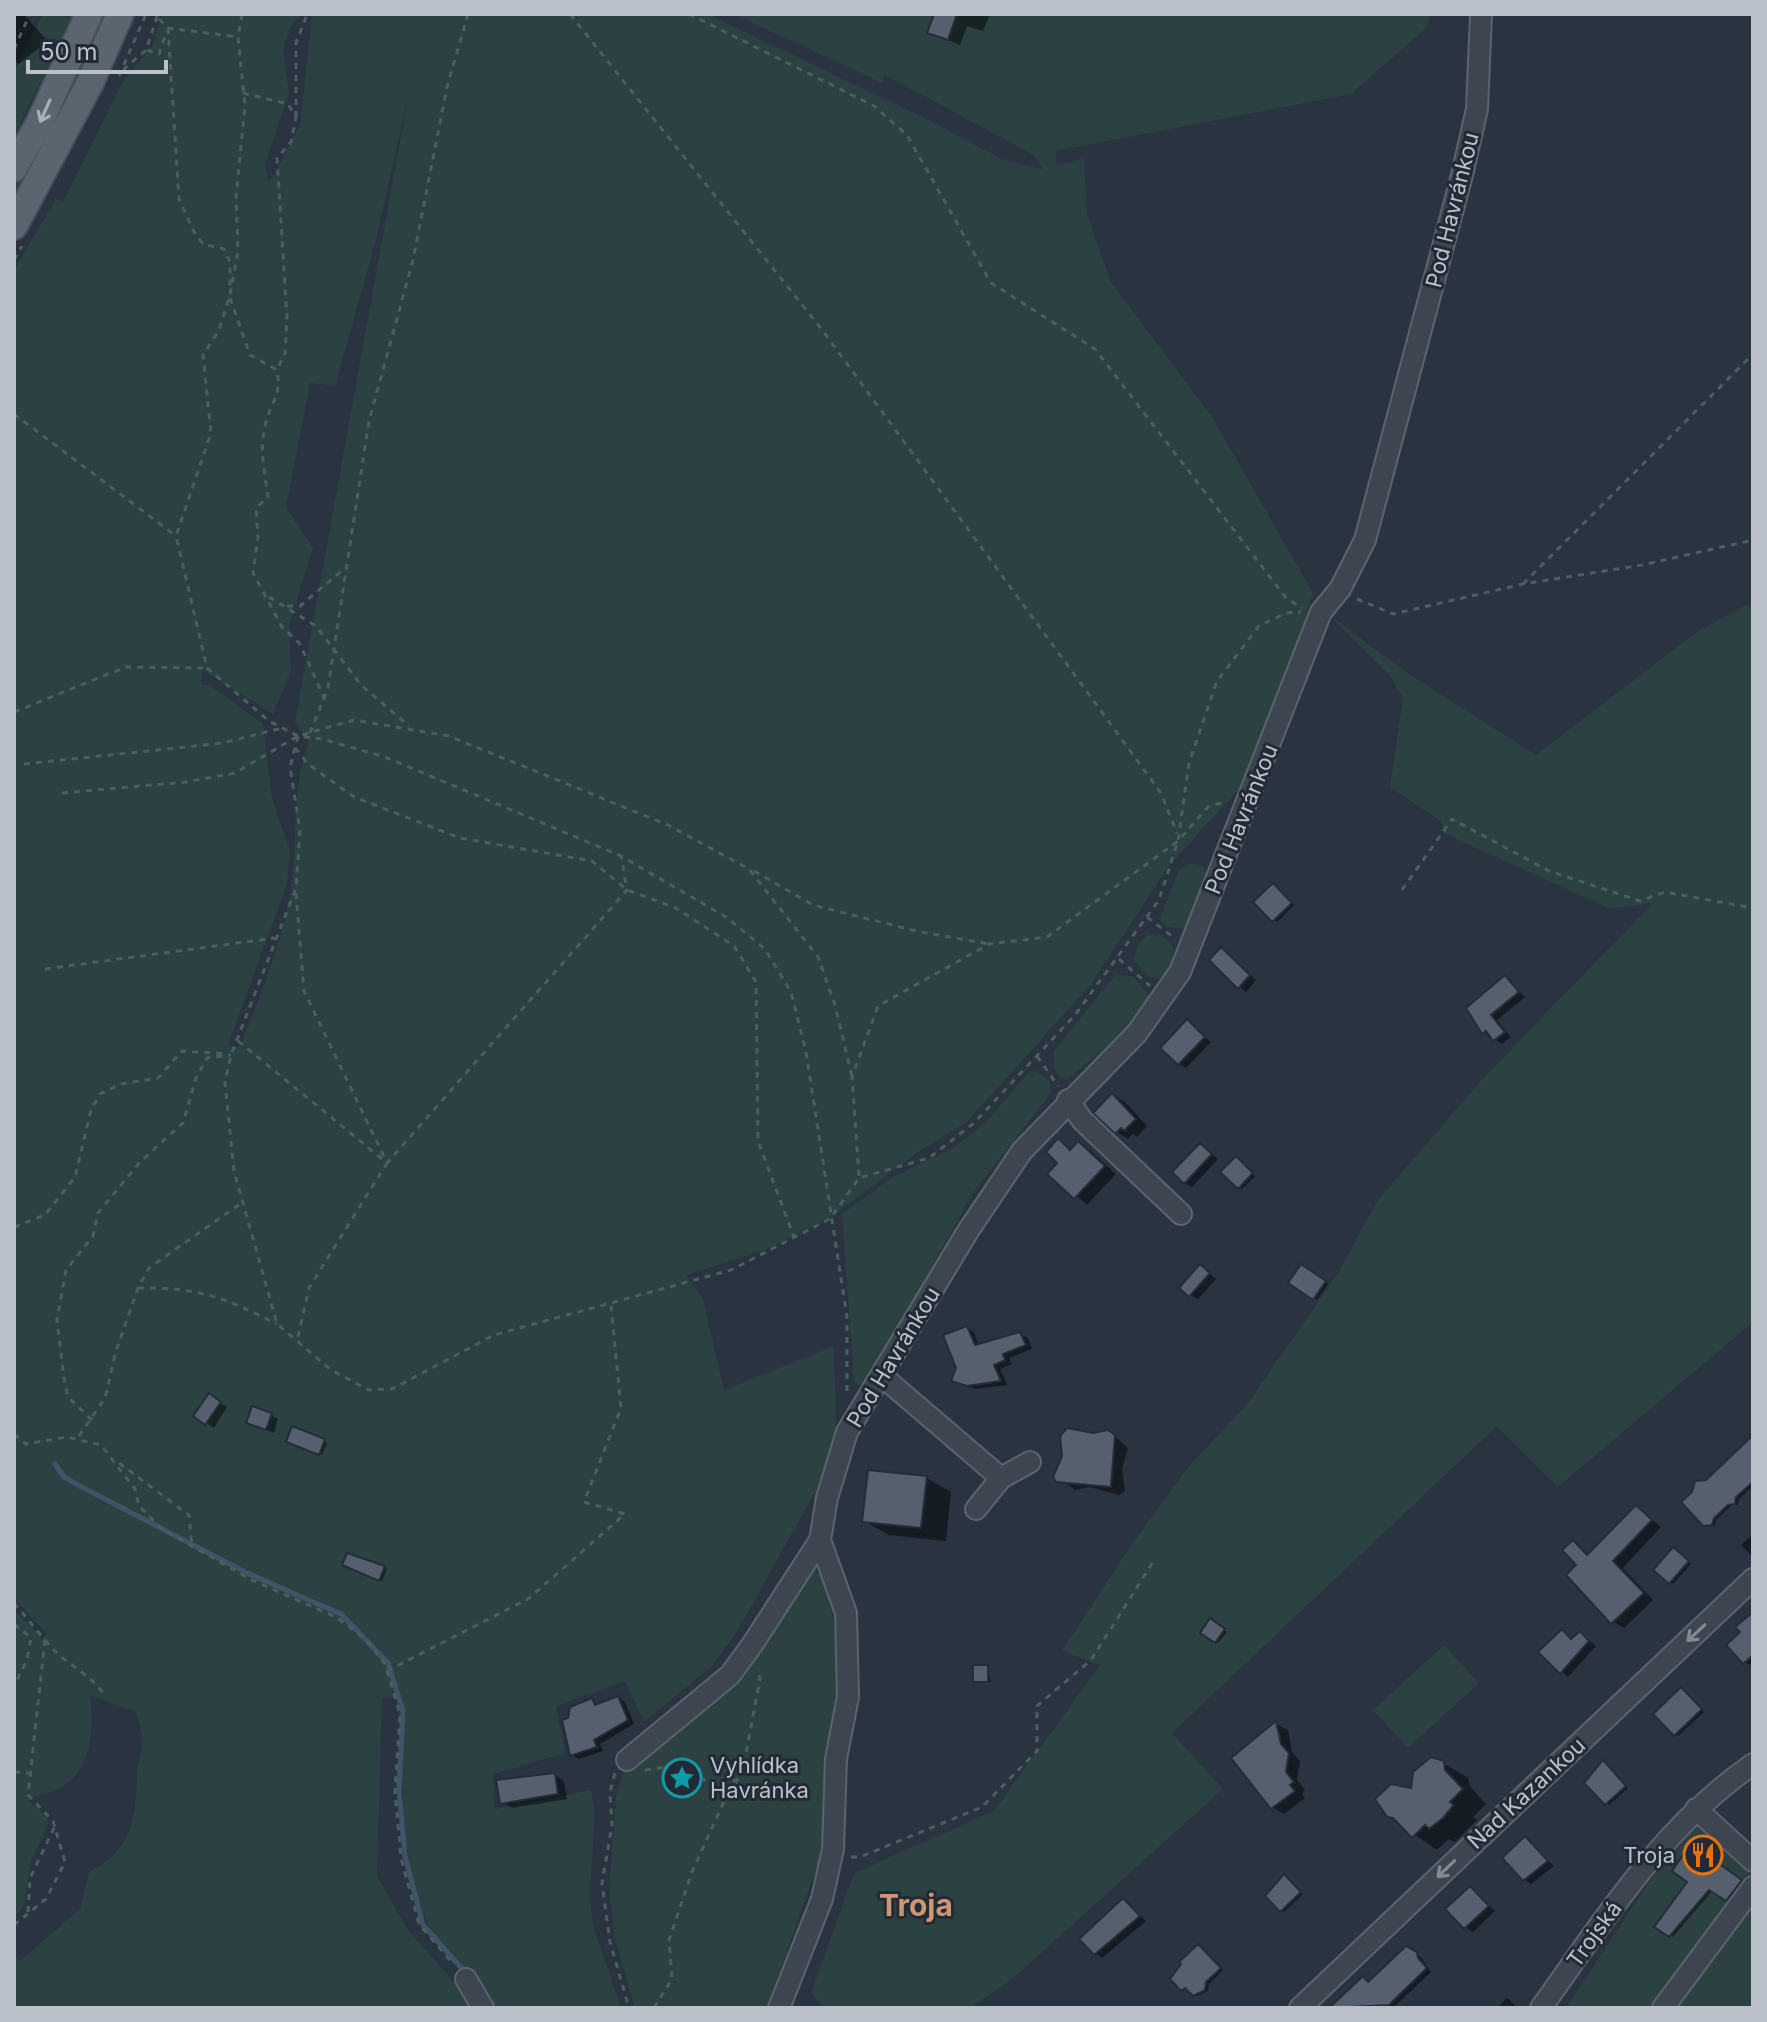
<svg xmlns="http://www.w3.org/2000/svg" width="1767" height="2022" viewBox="0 0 1767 2022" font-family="Inter,sans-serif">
	<rect width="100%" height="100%" fill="#293440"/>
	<path fill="#2c4142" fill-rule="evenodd" d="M43 14H74L14 136V72Z
		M100 14H108L84 70 14 204V187Z
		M162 14H301L291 27 283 49 289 93 265 164 268 180 273 178 300 124 312 14H707L931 121 1001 159 1043 169 1034 155 885 75 882 83 734 14H1431L1426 28 1351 94 1056 151V166L1084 158 1087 215 1111 282 1211 415 1313 593 1307 612 1312 625 1251 776 1168 867 1091 984 967 1122 918 1152 828 1219 765 1250 686 1275 703 1299 724 1390 834 1346 836 1432 819 1485 738 1630 713 1665 644 1722 625 1681 556 1706 565 1753 493 1774 495 1809 591 1790 595 1813 590 1894 593 1926 621 2008H492C480 1974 444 1957 429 1926 394 1852 407 1773 396 1696L382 1699 377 1876 408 1930 460 1989 468 2008H14V1959L21 1960 80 1909 89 1872C134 1848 135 1821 137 1774 137 1764 142 1753 142 1743 143 1733 138 1722 136 1712L90 1695C93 1726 94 1767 63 1786 52 1793 39 1793 29 1801L46 1816 48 1823 31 1862 24 1905 14 1918V1610L41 1636 40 1640 47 1634 14 1598V270L56 199 63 202 122 83 153 44ZM408 97 295 722 309 742C290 792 299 837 291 888 283 943 260 996 240 1047L228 1045 287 884 290 851 272 798 263 724 211 686 201 684 203 670 273 714 291 670 289 625 313 548 286 507 310 383 335 386 376 240Z
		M1745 606 1753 607V1322L1558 1487 1497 1426 1172 1733 1223 1789 1011 1980 970 2008H825L811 1993 854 1873 994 1811 1100 1665 1062 1651 1131 1545 1186 1470 1247 1404 1335 1278 1378 1200 1486 1075 1653 903 1610 909 1444 833 1441 821 1390 787 1403 698 1392 678 1329 615 1409 674 1536 755 1698 631Z
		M1192 863 1204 867 1208 876 1186 930 1166 926 1159 919 1180 869Z
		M1148 934 1161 935 1174 947 1170 970 1159 979 1148 976 1134 961 1138 944Z
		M1116 974 1134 977 1151 998 1105 1048 1067 1080 1060 1078 1054 1068V1051Z
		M1035 1071 1049 1080 1051 1093 972 1194 873 1374 859 1386 854 1381 842 1214 893 1177 953 1148 987 1121 1029 1072Z
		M811 1570 826 1577 837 1647 836 1723 818 1864 767 2008H635L615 1939 609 1891 616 1796 624 1770 666 1735Z
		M1444 1645 1479 1683 1408 1748 1373 1710Z
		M1701 1823 1753 1877V2008H1566L1654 1875Z"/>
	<path fill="#0007" d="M14 14H23L48 41 19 64 14 61Z
		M936 14H990L983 31 967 26 960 45 929 32Z
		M1276 887 1294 905 1277 922 1256 902Z
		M1228 954 1256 980 1246 992 1211 960Z
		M1505 978 1525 997 1497 1020 1511 1037 1502 1044 1484 1032Z
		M1187 1022 1211 1042 1186 1068 1179 1064Z
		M1113 1095 1125 1102 1147 1126 1137 1137 1133 1134 1128 1139 1117 1132Z
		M1059 1141 1073 1150 1079 1144 1090 1150 1116 1174 1087 1205 1050 1174 1060 1163Z
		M1200 1145 1218 1159 1192 1187 1185 1183Z
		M1239 1160 1255 1176 1242 1189 1239 1188Z
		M1302 1266 1328 1284 1317 1300 1291 1283Z
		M1201 1267 1216 1279 1198 1299 1190 1295Z
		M967 1328 974 1332 979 1346 1020 1334 1028 1338 1032 1349 1009 1358 1012 1364 1000 1369 1007 1385 976 1389 961 1384Z
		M209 1396 227 1407 214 1428 195 1416Z
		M271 1415 278 1419 274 1433 248 1422Z
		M1111 1433 1128 1448 1122 1469 1125 1491 1119 1495 1090 1487 1075 1490 1056 1476 1093 1435Z
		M1750 1433 1753 1486 1739 1499 1738 1505H1732L1716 1520 1715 1526H1708L1704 1524 1707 1481 1747 1444Z
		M324 1441 327 1443 322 1455 291 1442Z
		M927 1478 951 1492 946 1541 889 1535 864 1521Z
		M1637 1507 1661 1527 1623 1568 1653 1600 1624 1628 1613 1622 1579 1565 1574 1542 1590 1555Z
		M1753 1534V1557L1741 1545Z
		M1676 1551 1691 1564 1673 1584 1670 1583Z
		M344 1564 384 1568 387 1569 382 1581Z
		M1753 1617V1662L1750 1665 1745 1662Z
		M1211 1620 1227 1632 1218 1643 1203 1632Z
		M1562 1631 1573 1640 1580 1633 1596 1646 1568 1677 1541 1652Z
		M987 1667 991 1682 975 1681Z
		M1684 1692 1704 1712 1678 1736 1675 1734Z
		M617 1698 625 1702 634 1724 600 1744 603 1751 579 1759 572 1755 591 1700 600 1705Z
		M1276 1724 1288 1730 1292 1752 1300 1761 1297 1780 1305 1790 1302 1794 1305 1798 1284 1814 1272 1807Z
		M1443 1763 1468 1778 1470 1786 1486 1804 1473 1817 1477 1820 1455 1842 1449 1839 1437 1850 1388 1816Z
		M1603 1763 1628 1788 1609 1805 1590 1776Z
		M554 1775 564 1781 567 1799 512 1808 502 1802Z
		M1525 1839 1554 1866 1531 1884 1524 1879Z
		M1691 1847 1743 1883 1730 1901 1713 1890 1673 1937 1656 1926 1690 1882Z
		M1284 1876 1303 1894 1284 1912 1267 1895Z
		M1470 1889 1495 1911 1473 1932 1465 1927Z
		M1123 1900 1146 1921 1102 1958 1095 1953Z
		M1201 1948 1223 1970 1209 1984 1208 1991 1197 1996 1188 1988 1183 1989Z
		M1406 1948 1421 1957 1431 1972 1394 2007 1332 2008 1363 1979 1370 1983Z
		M1506 1998 1509 1999 1517 2008H1498Z"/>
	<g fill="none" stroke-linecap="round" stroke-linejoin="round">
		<path stroke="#415367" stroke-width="5" d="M55 1464 64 1477 78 1485 245 1572 341 1614 388 1663 403 1711 399 1791 405 1856 423 1925 465 1972"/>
	</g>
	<path fill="#555f6d" stroke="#242d37" stroke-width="2" d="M934 14H957L948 40 927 33Z
		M1273 883 1292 903 1272 922 1253 902Z
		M1221 947 1250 975 1238 989 1209 960Z
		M1505 975 1519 992 1491 1015 1505 1032 1493 1041 1486 1031 1482 1034 1466 1008Z
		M1187 1019 1205 1037 1178 1065 1160 1048Z
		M1112 1093 1136 1119 1124 1131 1121 1128 1115 1134 1093 1113Z
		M1058 1138 1070 1150 1078 1141 1105 1166 1074 1199 1047 1174 1057 1163 1046 1152Z
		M1200 1143 1212 1154 1184 1184 1172 1172Z
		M1236 1156 1253 1173 1238 1189 1220 1172Z
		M1200 1264 1210 1273 1189 1297 1179 1288Z
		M1301 1264 1326 1281 1313 1300 1288 1283Z
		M967 1326 975 1345 1020 1332 1026 1345 1003 1354 1005 1360 994 1365 1001 1381 967 1386 951 1381 956 1368 943 1335Z
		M209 1393 221 1402 205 1425 193 1416Z
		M252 1406 272 1413 266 1430 246 1423Z
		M292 1426 325 1439 319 1455 286 1442Z
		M1067 1428 1093 1433 1108 1430 1115 1435 1111 1487 1056 1482 1053 1477 1062 1456 1060 1436Z
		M1753 1435V1482L1736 1497 1735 1504 1728 1505 1714 1518 1712 1525 1703 1526 1681 1502 1692 1492 1695 1481 1706 1480Z
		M868 1470 927 1476 921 1528 862 1522Z
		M1636 1505 1652 1520 1613 1561 1644 1593 1611 1624 1566 1575 1576 1565 1562 1550 1573 1540 1587 1555Z
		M1673 1547 1689 1561 1669 1584 1653 1570Z
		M347 1553 385 1566 379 1581 342 1565Z
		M1753 1612V1655L1743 1664 1726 1645 1740 1632 1735 1627Z
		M1210 1618 1225 1629 1215 1643 1200 1633Z
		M1562 1629 1571 1639 1580 1631 1589 1641 1560 1674 1538 1652Z
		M973 1665H988V1682H973Z
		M1681 1687 1702 1709 1674 1736 1653 1714Z
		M618 1696 628 1720 594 1740 597 1747 570 1756 562 1720 568 1718 570 1707 592 1698 595 1705Z
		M1276 1721 1281 1744 1289 1753 1286 1772 1294 1782 1290 1785 1295 1791 1271 1809 1231 1758Z
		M1431 1757 1444 1761 1445 1770 1463 1789 1450 1802 1454 1805 1443 1818 1429 1829 1425 1825 1412 1838 1393 1818 1387 1817 1375 1799 1391 1784 1411 1788 1413 1772Z
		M1603 1760 1626 1786 1605 1805 1584 1783Z
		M555 1773 558 1794 500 1804 496 1780Z
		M1525 1836 1548 1861 1523 1881 1502 1858Z
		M1691 1844 1742 1880 1726 1901 1709 1890 1669 1937 1654 1927 1687 1882 1672 1871Z
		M1284 1874 1301 1892 1280 1912 1265 1896Z
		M1470 1886 1489 1906 1464 1929 1445 1909Z
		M1123 1898 1140 1916 1094 1955 1079 1939Z
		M1198 1944 1221 1968 1206 1982 1205 1990 1193 1996 1185 1988 1181 1991 1170 1979 1181 1964 1179 1962Z
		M1406 1946 1417 1952 1418 1958 1427 1968 1389 2005 1329 2008 1363 1976 1368 1982Z"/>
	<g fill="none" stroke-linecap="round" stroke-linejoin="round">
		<g stroke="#5b646d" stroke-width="24">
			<path id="minor" d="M1068 1100 1082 1120 1181 1214
				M882 1376 1001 1478
				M976 1509 1001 1478 1030 1462
				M627 1760 730 1675 752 1645 820 1540 827 1498 847 1432 968 1231 1022 1151 1137 1033 1180 972 1321 612 1340 589 1365 540 1462 175 1477 109 1481 14
				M1696 1809 1753 1861
				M466 1979 483 2008
				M779 2008 822 1899 833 1849 836 1759 848 1697 846 1613 820 1540
				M1300 2008 1753 1579
				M1541 2008C1604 1920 1662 1827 1753 1764
				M1663 2008 1753 1887"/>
		</g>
		<g stroke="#474f59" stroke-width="30">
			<path id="major" d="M14 168 39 124 89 14
				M14 226 90 83 120 14"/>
		</g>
		<path stroke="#4b5e60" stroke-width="3" stroke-dasharray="6 6" stroke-linecap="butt" d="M242 14 238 37 245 106 236 197 238 251 230 295 219 330 203 355 211 433 176 536 207 668 269 721 298 736 322 739 385 757 621 856 726 917 765 949 791 992 806 1052 847 1317V1392
			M570 14 823 331 1161 793 1177 833
			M689 14 874 106 907 135 991 283 1095 349 1286 598 1302 608
			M159 19 168 28 238 37
			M168 28 179 199 194 232 203 244 224 249 230 262V287
			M14 49 30 14
			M147 50 159 54 167 31
			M123 70 146 50 158 14
			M119 76 146 14
			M243 93 288 104 296 117 291 142 277 158 287 318 285 353 277 370
			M296 117V43L306 17
			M14 260 22 246
			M230 298 250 355 277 370C282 397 270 402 265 426 259 449 265 474 268 497L256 508 258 537 253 573 282 627 300 644 325 700
			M14 414 176 536
			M1523 584 1753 354
			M269 597 316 626 361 685 409 726
			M1357 599 1393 614 1523 584 1642 565 1753 540
			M287 606H300L345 568
			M14 712 126 667 207 668
			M310 733 328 688 369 421 413 260 447 87 468 14
			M298 736 290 767 300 831 296 888 231 1055 225 1082 234 1171 277 1324 331 1370 369 1390 392 1389 494 1335 731 1270 830 1219 859 1178 929 1158 974 1123 1075 1015 1159 900 1178 841 1189 763 1217 681 1259 626 1286 613 1301 612
			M295 748 308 764 354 797 460 838 592 861 627 890 676 908 734 946 756 982 758 1141 794 1237
			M24 764 223 743 282 728
			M62 793 186 782 235 773 298 736 354 720 449 736 668 825 749 869 818 957 835 1005 852 1077
			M754 871 813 905 916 931 989 944
			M1402 890 1452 819 1549 871 1640 901 1665 892 1753 908
			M296 893 304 991 387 1163 627 890 621 856
			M1147 917 1173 937
			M1119 959 1150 986
			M45 969 275 938
			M238 1041 387 1163 309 1288 297 1341
			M1037 1056 1058 1086
			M859 1176 852 1077 878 1006 989 944 1047 937 1178 841 1208 807 1227 801
			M14 1227 45 1215 75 1177 91 1110 100 1094 121 1084 158 1078 182 1051 228 1054
			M138 1288C198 1287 223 1297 277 1324
			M92 1420 68 1397 64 1378 57 1320 66 1270 93 1236 98 1213 140 1162 183 1123 196 1078 207 1058 231 1055
			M14 1434 26 1444 67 1437 101 1445 135 1489 139 1506 162 1529 252 1580 338 1618 366 1640 385 1664 400 1714 395 1792 401 1858 419 1924 453 1964
			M79 1436 105 1398 116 1351 138 1288 149 1268 243 1202
			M119 1463 189 1515 192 1546
			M14 1603 45 1640 28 1795 53 1821 65 1862 46 1899 14 1925
			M14 1624 31 1638 27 1660 14 1686
			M45 1640C62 1663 86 1670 103 1693
			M387 1671 528 1599 625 1514 584 1502 621 1408 611 1305
			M645 1770 685 1765 712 1786 741 1779 760 1679 758 1670
			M14 1772 28 1773
			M615 1773 610 1792 612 1825 602 1884 610 1942 629 2008
			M851 1857H860L982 1807 1037 1751V1706L1091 1660 1153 1562
			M28 1912 30 1878 55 1826
			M654 2008 672 1979 669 1940 692 1872 726 1797 739 1781"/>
		<use href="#minor" stroke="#3d4650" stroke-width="20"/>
		<use href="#major" stroke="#5b656f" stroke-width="26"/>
	</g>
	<defs><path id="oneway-shaft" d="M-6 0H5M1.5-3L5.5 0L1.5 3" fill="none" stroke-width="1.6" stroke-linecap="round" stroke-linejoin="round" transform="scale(2)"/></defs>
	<use stroke="#a7afb8" href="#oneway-shaft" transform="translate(45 111) rotate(114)"/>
	<g stroke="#828a93">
		<use href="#oneway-shaft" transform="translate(1696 1633) rotate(137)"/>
		<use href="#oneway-shaft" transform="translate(1446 1869) rotate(136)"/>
	</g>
	<defs>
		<g id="sight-ring" transform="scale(2)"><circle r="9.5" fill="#222b35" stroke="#0f9aa8" stroke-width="1.5"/><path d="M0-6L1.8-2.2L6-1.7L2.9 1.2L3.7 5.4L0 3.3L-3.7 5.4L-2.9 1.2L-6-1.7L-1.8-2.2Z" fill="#0f9aa8"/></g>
		<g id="restaurant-ring" transform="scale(2)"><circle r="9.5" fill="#222b35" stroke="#e8710a" stroke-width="1.5"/><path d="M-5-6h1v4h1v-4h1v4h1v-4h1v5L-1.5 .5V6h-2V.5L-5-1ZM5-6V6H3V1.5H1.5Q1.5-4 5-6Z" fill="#e8710a"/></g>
	</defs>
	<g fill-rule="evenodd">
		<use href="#sight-ring" x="682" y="1778"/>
		<use href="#restaurant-ring" x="1703" y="1855"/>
	</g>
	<g text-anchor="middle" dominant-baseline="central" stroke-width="6" stroke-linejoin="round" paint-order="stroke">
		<g font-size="22" fill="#bac1ca" stroke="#222b35">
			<text transform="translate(1452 210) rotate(-76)">Pod Havránkou</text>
			<text transform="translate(1241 819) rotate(-68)">Pod Havránkou</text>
			<text transform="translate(893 1357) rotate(-59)">Pod Havránkou</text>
			<text transform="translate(1526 1793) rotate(-43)">Nad Kazankou</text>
			<text transform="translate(1594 1934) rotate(-54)">Trojská</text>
		</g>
		<g font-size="22" fill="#bac1ca" stroke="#222b35" text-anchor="start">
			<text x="710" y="1765">Vyhlídka<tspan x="710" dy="25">Havránka</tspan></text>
			<text x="1675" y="1855" text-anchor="end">Troja</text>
		</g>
		<g font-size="30" font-weight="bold" fill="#cc9573" stroke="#222b35">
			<text x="916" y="1905">Troja</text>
		</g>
	</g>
	<rect width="1767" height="2022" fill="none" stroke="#bac1ca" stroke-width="32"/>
	<path d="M28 60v12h138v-12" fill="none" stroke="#bac1ca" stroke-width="4"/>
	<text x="40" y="60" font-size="24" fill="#bac1ca" stroke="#222b35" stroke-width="6" paint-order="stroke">50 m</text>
</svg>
